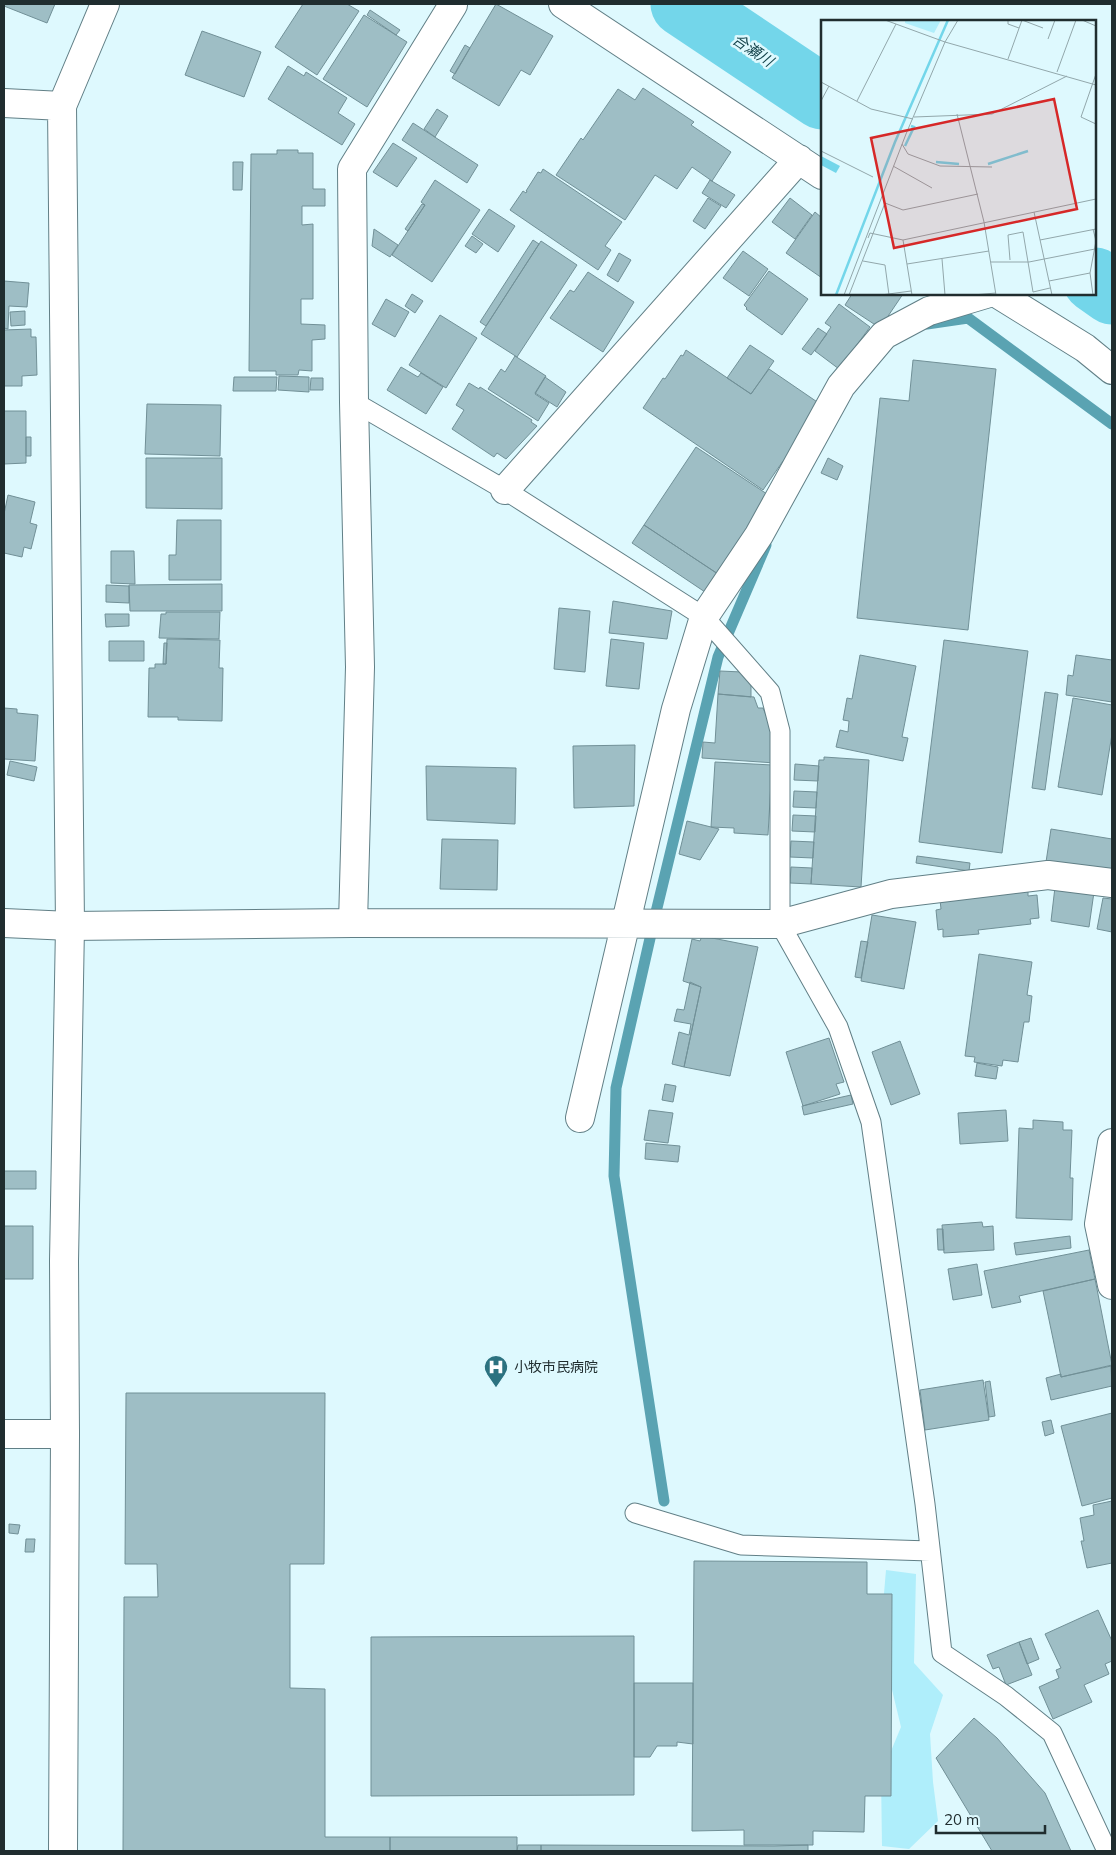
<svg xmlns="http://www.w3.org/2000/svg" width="1116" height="1855" viewBox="0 0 1116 1855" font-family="Mulish,'Noto Sans JP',sans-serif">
	<rect width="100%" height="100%" fill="#def9fe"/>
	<path fill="#afeefb" d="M886 1570 916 1574 914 1663 943 1695 930 1734 933 1782 938 1821 909 1849 882 1846 881 1775 901 1727 880 1640Z"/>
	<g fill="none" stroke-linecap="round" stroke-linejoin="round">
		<path stroke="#5aa3b2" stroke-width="11" d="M927 324 968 318 1112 424
			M664 1501 614 1176 616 1088 656 912 718 657 766 545"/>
		<path stroke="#73d6ea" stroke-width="65" d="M683 4 822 97
			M1095 280 1112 292"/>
	</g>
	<path fill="#9ebec5" stroke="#719097" d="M4 4H55L47 23 4 6Z
		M303 4H347L359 11 317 75 275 47Z
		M496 4 553 36 530 75 521 70 499 106 452 78Z
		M370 10 400 30 396 35 367 15Z
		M364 15 407 42 367 107 323 79Z
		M202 31 261 52 244 97 185 75Z
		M465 45 470 48 455 74 450 71Z
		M288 66 304 76 306 72 347 98 338 113 355 124 342 145 268 99Z
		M643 88 694 122 691 125 731 152 712 181 692 167 677 189 655 175 625 220 556 175 581 138 583 140 618 89 635 100Z
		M437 109 448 116 435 137 424 129Z
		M413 123 478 165 467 183 402 140Z
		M393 143 417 158 397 187 373 172Z
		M277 150H298V153H313V189H325V206H302V225L313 224V299H301V324L325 325V339L312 340V371L299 370 298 375H276V371H249L251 154H277Z
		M233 162H243L242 190H233Z
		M543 169 622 222 605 246 611 250 598 270 510 210 523 191 526 193 527 191H526L538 172 541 173Z
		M435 180 480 210 432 282 392 255 425 205 421 202Z
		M710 180 735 195 726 208 702 193Z
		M708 198 721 206 705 229 693 221Z
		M790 198 812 215 795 239 772 222Z
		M422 204 425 205 408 231 405 229Z
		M489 209 515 226 498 252 472 234Z
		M815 212 822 218V278L786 253Z
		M374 229 398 245 390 257 372 246Z
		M472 236 483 244 476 253 465 246Z
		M533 240 539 244 486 326 480 322Z
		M541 241 577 265 517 357 481 334Z
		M743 251 768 269 749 296 723 278Z
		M619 253 631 260 618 282 607 275Z
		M769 271 808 299 782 335 746 309 747 308 744 305Z
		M588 272 634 302 603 352 550 318 570 290 574 292Z
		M4 281 29 283 27 307 9 306 8 329 4 328Z
		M412 294 423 301 415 313 405 306Z
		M852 294H903L880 328 845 305Z
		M386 299 409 312 395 337 372 324Z
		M839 304 870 327 839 369 815 351 831 327 825 323Z
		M25 311V325L11 326 10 312Z
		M440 315 477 338 446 388 409 365Z
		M818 328 827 334 811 355 802 349Z
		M31 329V337H36L37 375 22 376V386H4V330Z
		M750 345 774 361 751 394 727 378Z
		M686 350 751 394 769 369 826 408 785 463 783 461 763 490 643 408 663 378 665 379 681 355 683 356Z
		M515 356 546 376 535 394 549 403 538 421 488 389 501 369 505 372Z
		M913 360 996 369 968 630 857 618 880 398 909 401Z
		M401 367 418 377 421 373 443 387 426 414 387 390Z
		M279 376 309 377V392L278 390Z
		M234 377H277L276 391H233Z
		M545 377 566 392 557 407 535 393Z
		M311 378H323V390H310Z
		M469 383 479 389 480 387 532 420 531 422 537 426 506 459 497 453 494 457 452 429 464 410 456 405Z
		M147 404 221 405 220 456 145 454Z
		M4 411H26V463L4 464Z
		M26 437H31V456H26Z
		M696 447 770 496 718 574 644 525Z
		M146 458H222V509L146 508Z
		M828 458 843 466 837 480 821 473Z
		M8 495 35 502 30 523 37 525 31 549 24 547 22 557 4 553V514Z
		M177 520H221V580H169V555H176Z
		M644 525 718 574 705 592 632 543Z
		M111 551H134L135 584 111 583Z
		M222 584V611H130L129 585Z
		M106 585 129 586V603L106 602Z
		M613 601 672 611 667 639 609 633Z
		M559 608 590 611 585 672 554 669Z
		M166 612H220L219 639 159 638 161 614H166Z
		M105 614H129V626L106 627Z
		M167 639 220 640 219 668H223L222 721 178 720V717H148L149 668H155V664H166Z
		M611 639 644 643 639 689 606 686Z
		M944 640 1028 651 1002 853 919 842Z
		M109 641H144V661H109Z
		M164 643H167L166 664H163Z
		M860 655 916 666 902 737 908 738 903 761 836 747 840 730 848 732 849 721 843 720 847 698 852 699Z
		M1076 655 1112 660V702L1066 695 1068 675 1073 676Z
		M720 671 742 672 751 684V697L718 694Z
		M1045 692 1058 694 1045 790 1032 788Z
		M718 694 754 697 758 708H763L776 739 775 763 702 758 703 742 715 743Z
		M1073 698 1112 705V734L1102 795 1058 787Z
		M4 708 17 709V713L38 715 35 761 4 759Z
		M635 745 634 806 574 808 573 746Z
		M824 757 869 760 861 887 811 884 819 760H824Z
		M10 761 37 767 34 781 7 775Z
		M715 762 772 765 768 835 734 833V828L711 827Z
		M795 764 819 766 818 781 794 780Z
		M426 766 516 768 515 824 427 820Z
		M794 791 817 792 816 808 793 807Z
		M793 815 816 816 815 832 792 831Z
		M687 821 719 829 700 860 679 854Z
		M1051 829 1112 839V873L1046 862Z
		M442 839 498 840 497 890 440 889Z
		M791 841 814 842 813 858 790 857Z
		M917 856 970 863 969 871 916 863Z
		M791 867 812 868 811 884 790 883Z
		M1055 887 1094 892 1089 927 1051 921Z
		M1028 891V896L1037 895 1039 918 1030 919 1031 924 978 930 979 934 943 937V929L938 930 936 910 941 909 940 900Z
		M1103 898 1112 899V932L1097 929Z
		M872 915 916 922 904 989 861 981Z
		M702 936 758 947 730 1076 684 1067 701 987 683 981 692 939 700 941Z
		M861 941 868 942 861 978 855 977Z
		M979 954 1032 962 1027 995 1032 996 1029 1022H1024L1018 1062 1003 1060 1002 1066 974 1062 975 1057 965 1056Z
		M690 982 701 987 684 1067 672 1064 679 1032 689 1035 691 1024 674 1021 677 1009 684 1010Z
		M829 1038 844 1082 836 1084 840 1094 803 1106 786 1052Z
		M900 1041 920 1094 891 1105 872 1052Z
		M977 1063 998 1067 996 1079 975 1076Z
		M665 1084 676 1086 673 1102 662 1100Z
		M851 1095 853 1104 804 1115 802 1106Z
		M649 1110 673 1113 668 1143 644 1140Z
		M1006 1110 1008 1141 960 1144 958 1113Z
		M1033 1120 1063 1122V1130H1072L1070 1178H1073L1072 1220 1016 1218 1019 1128 1033 1129Z
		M646 1143 680 1146 678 1162 645 1159Z
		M4 1171H36V1189H4Z
		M982 1222 983 1227 993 1226 994 1250 944 1253 942 1225Z
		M4 1226H33V1279H4Z
		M937 1229H943L944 1250H938Z
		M1070 1236 1071 1248 1016 1255 1014 1243Z
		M1089 1250 1095 1279 1019 1296 1021 1302 992 1308 984 1271Z
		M977 1264 982 1295 953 1300 948 1269Z
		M1095 1279 1112 1365 1061 1377 1043 1291Z
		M1111 1366 1112 1386 1051 1400 1046 1378 1061 1374V1377Z
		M983 1380 989 1420 925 1430 920 1390Z
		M990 1381 995 1416 989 1417 985 1382Z
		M126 1393H325L324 1564H290V1688L325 1689V1837H390V1851H123L124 1597H158L157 1564H125Z
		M1112 1413V1498L1082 1506 1061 1426Z
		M1051 1420 1054 1433 1045 1436 1042 1422Z
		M1112 1501V1563L1087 1568 1081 1541H1084L1080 1518 1094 1515 1093 1505Z
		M9 1524 20 1525 18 1534 9 1533Z
		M26 1539H35L34 1552H25Z
		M694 1561 867 1562V1594H892L891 1796H865L864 1832 813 1831V1845H744V1830L692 1831Z
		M1098 1610 1112 1641V1661L1105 1664 1109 1674 1084 1685 1092 1702 1053 1719 1039 1687 1059 1678 1056 1670 1061 1668 1045 1634Z
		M634 1636V1795L371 1796V1637Z
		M1031 1638 1039 1659 1027 1664 1019 1642Z
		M1019 1642 1032 1675 1006 1685 999 1667 993 1669 987 1655Z
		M634 1683H693V1744L677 1742V1746H657L650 1757H634Z
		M974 1718 997 1738 1045 1793 1071 1851H992L936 1758Z
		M390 1837H517V1851H390Z
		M518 1845H541V1851H517Z
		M541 1845 774 1846 808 1845V1851H541Z"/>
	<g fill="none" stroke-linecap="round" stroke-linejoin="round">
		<g stroke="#617f86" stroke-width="21">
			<path id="lane" d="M354 402 505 490 704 617 770 692 780 731V924L838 1027 871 1122 925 1504 942 1653 1006 1696 1052 1733 1107 1851
				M635 1513 741 1545 930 1551"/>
		</g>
		<g stroke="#617f86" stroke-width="30">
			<path id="street" d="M563 4 822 175
				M62 106 105 4
				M998 294 1085 348 1112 370
				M505 490 799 159
				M4 923 70 926 353 923 780 924 891 894 1048 875 1112 883
				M353 923 360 667 354 402 352 169 453 5 451 4
				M580 1118 676 709 704 617 759 535 841 386 884 335 929 311 986 294
				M1112 1143 1099 1224 1112 1285
				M4 1434H65"/>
		</g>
		<g stroke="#617f86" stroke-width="30">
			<path id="secondary" d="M4 103 62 106 70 926 64 1261 65 1434 63 1851"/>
		</g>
		<use href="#lane" stroke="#fff" stroke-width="19"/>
		<use href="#street" stroke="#fff" stroke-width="28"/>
		<use href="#secondary" stroke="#fff" stroke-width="28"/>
	</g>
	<defs>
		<g id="hospital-pin" transform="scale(1.25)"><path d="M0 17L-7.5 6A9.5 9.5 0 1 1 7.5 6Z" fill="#2c7280" stroke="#def9fe"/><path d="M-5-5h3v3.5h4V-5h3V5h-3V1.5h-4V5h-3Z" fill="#fff"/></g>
	</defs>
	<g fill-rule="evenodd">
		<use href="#hospital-pin" x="496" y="1367"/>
	</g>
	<g text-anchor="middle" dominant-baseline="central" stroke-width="5" stroke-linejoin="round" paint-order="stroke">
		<g font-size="14" fill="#202d2f" stroke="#def9fe" text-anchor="start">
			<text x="514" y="1367">小牧市民病院</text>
		</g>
		<g font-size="15" font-style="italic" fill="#103f47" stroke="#def9fe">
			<text transform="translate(753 50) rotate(34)">合瀬川</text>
		</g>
	</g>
	<g transform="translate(821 20)">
		<rect width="275" height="275" fill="#def9fe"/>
		<path d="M84 0H120L113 13 84 3Z" fill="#afeefb"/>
		<path d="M0 136 19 146 15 153 0 145Z" fill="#73d6ea"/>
		<path fill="none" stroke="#73d6ea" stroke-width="2.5" d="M84 126 93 107 90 106M115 142 138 144M167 144 207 131M15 275 74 122 127 0"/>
		<path fill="none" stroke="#92a7ab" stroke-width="1" d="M64 0 124 22 275 65M187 0V4L198 8M201 0 222 8M261 0 275 6M227 19 234 0M187 39 201 0M236 52 255 0M275 54 260 97 275 104M0 62 50 89 92 99M0 81 8 66M36 81 75 4M136 94 163 202 175 275M93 97 171 94 246 56M81 124 87 134 119 146 171 147M0 131 52 157M72 146 111 168M213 192 231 275M47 218 49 213 82 220 275 179M82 220 91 275M219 220 275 209M121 239 124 275M189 240 187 215 202 212 212 272 229 268M42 241 64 245 68 275M170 242H208L274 229M86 244 168 231M228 261 269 253M23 275 85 114 124 22 137 0M28 275 64 183 82 190 157 174M60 275 90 271M152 275 175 273M272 275 269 253 275 221 272 209"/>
		<path fill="#d62828" fill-opacity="0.15" stroke="#d62828" stroke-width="2.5" d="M233 79 256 189 73 228 50 118Z"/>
		<rect width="275" height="275" fill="none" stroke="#202d2f" stroke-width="2.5"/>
	</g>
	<rect width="1116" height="1855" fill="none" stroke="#202d2f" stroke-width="10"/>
	<path d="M936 1825v8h109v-8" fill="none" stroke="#202d2f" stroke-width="2.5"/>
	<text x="944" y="1825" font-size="15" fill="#202d2f" stroke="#def9fe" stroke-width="4" paint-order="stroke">20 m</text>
</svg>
